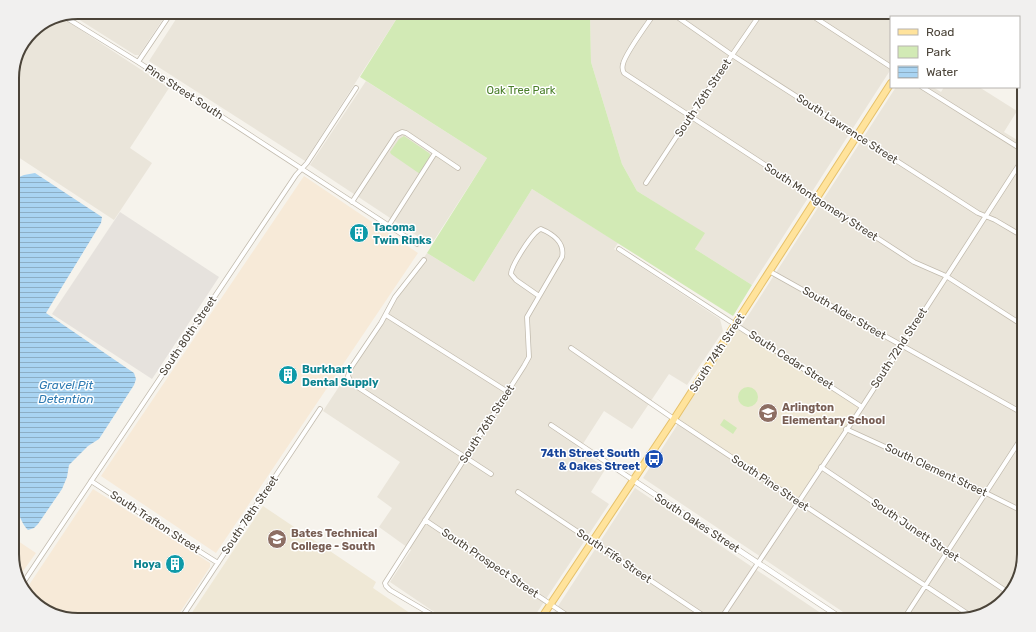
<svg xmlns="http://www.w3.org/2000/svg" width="1036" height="632" viewBox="0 0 1036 632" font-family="Rubik,sans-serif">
	<defs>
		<pattern id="water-rules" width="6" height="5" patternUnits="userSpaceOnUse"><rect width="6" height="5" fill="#a9d4f2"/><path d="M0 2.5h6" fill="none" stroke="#8caec5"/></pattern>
	</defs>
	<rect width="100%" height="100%" fill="#f6f3ec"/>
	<path fill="#eae5da" d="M928 12 925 17H891V69L752 285 695 249 704 233 637 191 622 164 591 62 590 14Z
		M399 15 305 161 149 61 178 16Z
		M165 16 139 55H135L75 17Z
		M53 17H61L169 88 130 148 152 163 114 220 12 153V74L24 48 38 27Z
		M366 81 487 158 431 245 310 165Z
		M896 87H933L941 92 944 87H979L1017 111 1004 132 1024 144V554L1015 587 991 611 958 620H855L643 478Z
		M532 189 618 243 614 249 720 319 723 331 687 385 669 374 632 429 604 411 579 450 606 468 591 492 609 504 532 620H446L390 582 411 550 379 527 392 508 377 497 400 462 323 411 427 253 474 282Z
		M635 488 831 620H549Z"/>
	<path fill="#f7ead8" d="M304 176 418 253 216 553 101 476Z
		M93 489 210 563V567L175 620H78L45 611 25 591Z
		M12 526 15 539 36 553 18 578 12 558Z"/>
	<path fill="#e6e2dd" d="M120 212 219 277 152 379 52 314Z"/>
	<path fill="#efe8d6" d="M735 325 862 407 798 501 674 419Z
		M263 506 376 582 373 588 420 620H187Z"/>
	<path fill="#d2eab5" d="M590 14 591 62 622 164 637 191 705 233 695 249 752 285 733 316 532 189 474 282 427 253 487 158 360 77 399 15Z
		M404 136 429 153 431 156 420 174 391 154 390 152 399 139Z
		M738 397a10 10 0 1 1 20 0a10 10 0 1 1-20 0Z
		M724 419 737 428 733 434 720 425Z"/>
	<path fill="url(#water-rules)" d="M35 173 102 217 101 223 46 313 134 373 136 379 134 385 99 439 88 446 69 465 67 477 62 489 38 524 34 528 28 530C17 520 15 494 12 480V180L24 175Z"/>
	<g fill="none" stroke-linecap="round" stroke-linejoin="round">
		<g stroke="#c2bbae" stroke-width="5.5">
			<path id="minor" d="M808 13 891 67
				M654 14C647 24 625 54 623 64 622 68 622 70 624 73L914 262 946 276 1024 326
				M673 14 732 55 978 213 995 220 1024 237
				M65 17 138 62 417 244
				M138 62 169 16
				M922 87 1024 151
				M646 183 690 116 761 13
				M352 202 396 135 402 132 406 133 458 168
				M389 225 435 153
				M619 249 862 407
				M424 260 395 297 381 323 350 369 348 376 351 382 359 388 491 474
				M769 271 1024 414
				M386 315 508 392
				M571 348 674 419 971 616
				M551 425 633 480
				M846 429 986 493 1024 512
				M821 467 1009 593
				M91 481 172 534 218 563
				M518 492 710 620
				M425 520 574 620
				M21 586 296 175 307 163 356 88
				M180 620 320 409
				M441 620 390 590 386 586 385 583 524 366 529 357 527 317 562 257C565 243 553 234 541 229 533 231 511 266 511 274L516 280 539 296
				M720 620 862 407 1024 157
				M903 620 1024 434"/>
		</g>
		<g stroke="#c2bbae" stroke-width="6">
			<path id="tertiary" d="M945 12 953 17
				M1019 60H1020
				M633 480 844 620"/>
		</g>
		<g stroke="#e6c16a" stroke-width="8">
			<path id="primary" d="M934 17 937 12
				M540 620 674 419 891 83"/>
		</g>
		<use href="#minor" stroke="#fff" stroke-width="4"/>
		<use href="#tertiary" stroke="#fff" stroke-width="5"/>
		<use href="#primary" stroke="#ffe39c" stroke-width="6"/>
	</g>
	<defs>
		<g id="building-disc" transform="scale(1)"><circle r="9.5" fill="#0f9aa8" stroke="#fff"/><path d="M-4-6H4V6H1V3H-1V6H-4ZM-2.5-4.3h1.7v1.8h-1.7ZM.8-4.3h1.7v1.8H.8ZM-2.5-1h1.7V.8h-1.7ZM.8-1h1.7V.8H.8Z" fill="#fff"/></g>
		<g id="school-disc" transform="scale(1)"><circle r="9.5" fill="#8d6e63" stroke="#fff"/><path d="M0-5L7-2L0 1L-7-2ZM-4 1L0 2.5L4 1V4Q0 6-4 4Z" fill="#fff"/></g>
		<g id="bus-disc" transform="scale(1)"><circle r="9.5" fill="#1a4fb4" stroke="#fff"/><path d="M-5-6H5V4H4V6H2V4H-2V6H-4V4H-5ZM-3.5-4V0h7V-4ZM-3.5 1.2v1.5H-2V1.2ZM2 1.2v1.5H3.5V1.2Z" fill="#fff"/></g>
		<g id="university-disc" transform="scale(1)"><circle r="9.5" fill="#8d6e63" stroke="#fff"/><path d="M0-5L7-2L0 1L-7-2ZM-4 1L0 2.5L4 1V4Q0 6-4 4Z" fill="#fff"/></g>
	</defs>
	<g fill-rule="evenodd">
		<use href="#building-disc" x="359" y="233"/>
		<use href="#building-disc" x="288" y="375"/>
		<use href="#school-disc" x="768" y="413"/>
		<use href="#bus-disc" x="654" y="459"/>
		<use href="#university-disc" x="277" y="539"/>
		<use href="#building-disc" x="175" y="564"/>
	</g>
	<g text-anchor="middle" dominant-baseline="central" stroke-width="3" stroke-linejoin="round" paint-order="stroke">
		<g font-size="11" fill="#4a7f2a" stroke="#fff">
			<text x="521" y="90">Oak Tree Park</text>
		</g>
		<g font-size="11" fill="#4b4439" stroke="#fff">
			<text transform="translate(184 92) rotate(33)">Pine Street South</text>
			<text transform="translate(703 98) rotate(-56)">South 76th Street</text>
			<text transform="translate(847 129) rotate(33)">South Lawrence Street</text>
			<text transform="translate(821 202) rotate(33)">South Montgomery Street</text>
			<text transform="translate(844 313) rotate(30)">South Alder Street</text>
			<text transform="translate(188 336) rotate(-56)">South 80th Street</text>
			<text transform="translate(899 348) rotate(-57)">South 72nd Street</text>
			<text transform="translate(717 353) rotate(-57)">South 74th Street</text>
			<text transform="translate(791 360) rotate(33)">South Cedar Street</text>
			<text transform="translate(487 424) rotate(-57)">South 76th Street</text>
			<text transform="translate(936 470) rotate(25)">South Clement Street</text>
			<text transform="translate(770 483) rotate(34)">South Pine Street</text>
			<text transform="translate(250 515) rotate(-56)">South 78th Street</text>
			<text transform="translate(155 522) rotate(33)">South Trafton Street</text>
			<text transform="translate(697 523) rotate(33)">South Oakes Street</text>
			<text transform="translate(915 530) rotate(34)">South Junett Street</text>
			<text transform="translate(614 556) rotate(34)">South Fife Street</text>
			<text transform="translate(490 563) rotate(34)">South Prospect Street</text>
		</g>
		<g font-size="11" font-weight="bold" fill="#0d838f" stroke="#fff" text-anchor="start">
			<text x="373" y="227">Tacoma<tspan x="373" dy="13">Twin Rinks</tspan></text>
			<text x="302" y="369">Burkhart<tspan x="302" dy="13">Dental Supply</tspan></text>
			<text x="161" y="564" text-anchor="end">Hoya</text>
		</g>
		<g font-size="11" font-weight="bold" fill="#785e54" stroke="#fff" text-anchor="start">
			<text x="782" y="407">Arlington<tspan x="782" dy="13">Elementary School</tspan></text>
			<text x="291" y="533">Bates Technical<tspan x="291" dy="13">College - South</tspan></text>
		</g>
		<g font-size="11" font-weight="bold" fill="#164399" stroke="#fff" text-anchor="end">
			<text x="640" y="453">74th Street South<tspan x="640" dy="13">&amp; Oakes Street</tspan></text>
		</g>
		<g font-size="12" font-style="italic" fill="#2e7ab2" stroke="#fff">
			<text x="66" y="385">Gravel Pit<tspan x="66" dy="14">Detention</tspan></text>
		</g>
	</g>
	<path d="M0 0H1036V632H0ZM78 19H958A59 59 0 0 1 1017 78V554A59 59 0 0 1 958 613H78A59 59 0 0 1 19 554V78A59 59 0 0 1 78 19Z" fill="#f1f0ef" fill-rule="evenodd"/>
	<path fill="none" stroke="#4b4439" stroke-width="2" d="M78 19H958A59 59 0 0 1 1017 78V554A59 59 0 0 1 958 613H78A59 59 0 0 1 19 554V78A59 59 0 0 1 78 19Z"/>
	<rect x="890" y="16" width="130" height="72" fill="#ffffff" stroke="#b7b4b0"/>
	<rect x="898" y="29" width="20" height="6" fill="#ffe39c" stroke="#b7b4b0"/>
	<text x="926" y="36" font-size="12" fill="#4b4439">Road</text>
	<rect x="898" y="46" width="20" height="12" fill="#d2eab5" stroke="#b7b4b0"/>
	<text x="926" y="56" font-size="12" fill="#4b4439">Park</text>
	<rect x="898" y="66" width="20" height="12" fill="url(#water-rules)" stroke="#b7b4b0"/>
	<text x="926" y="76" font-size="12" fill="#4b4439">Water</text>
</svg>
